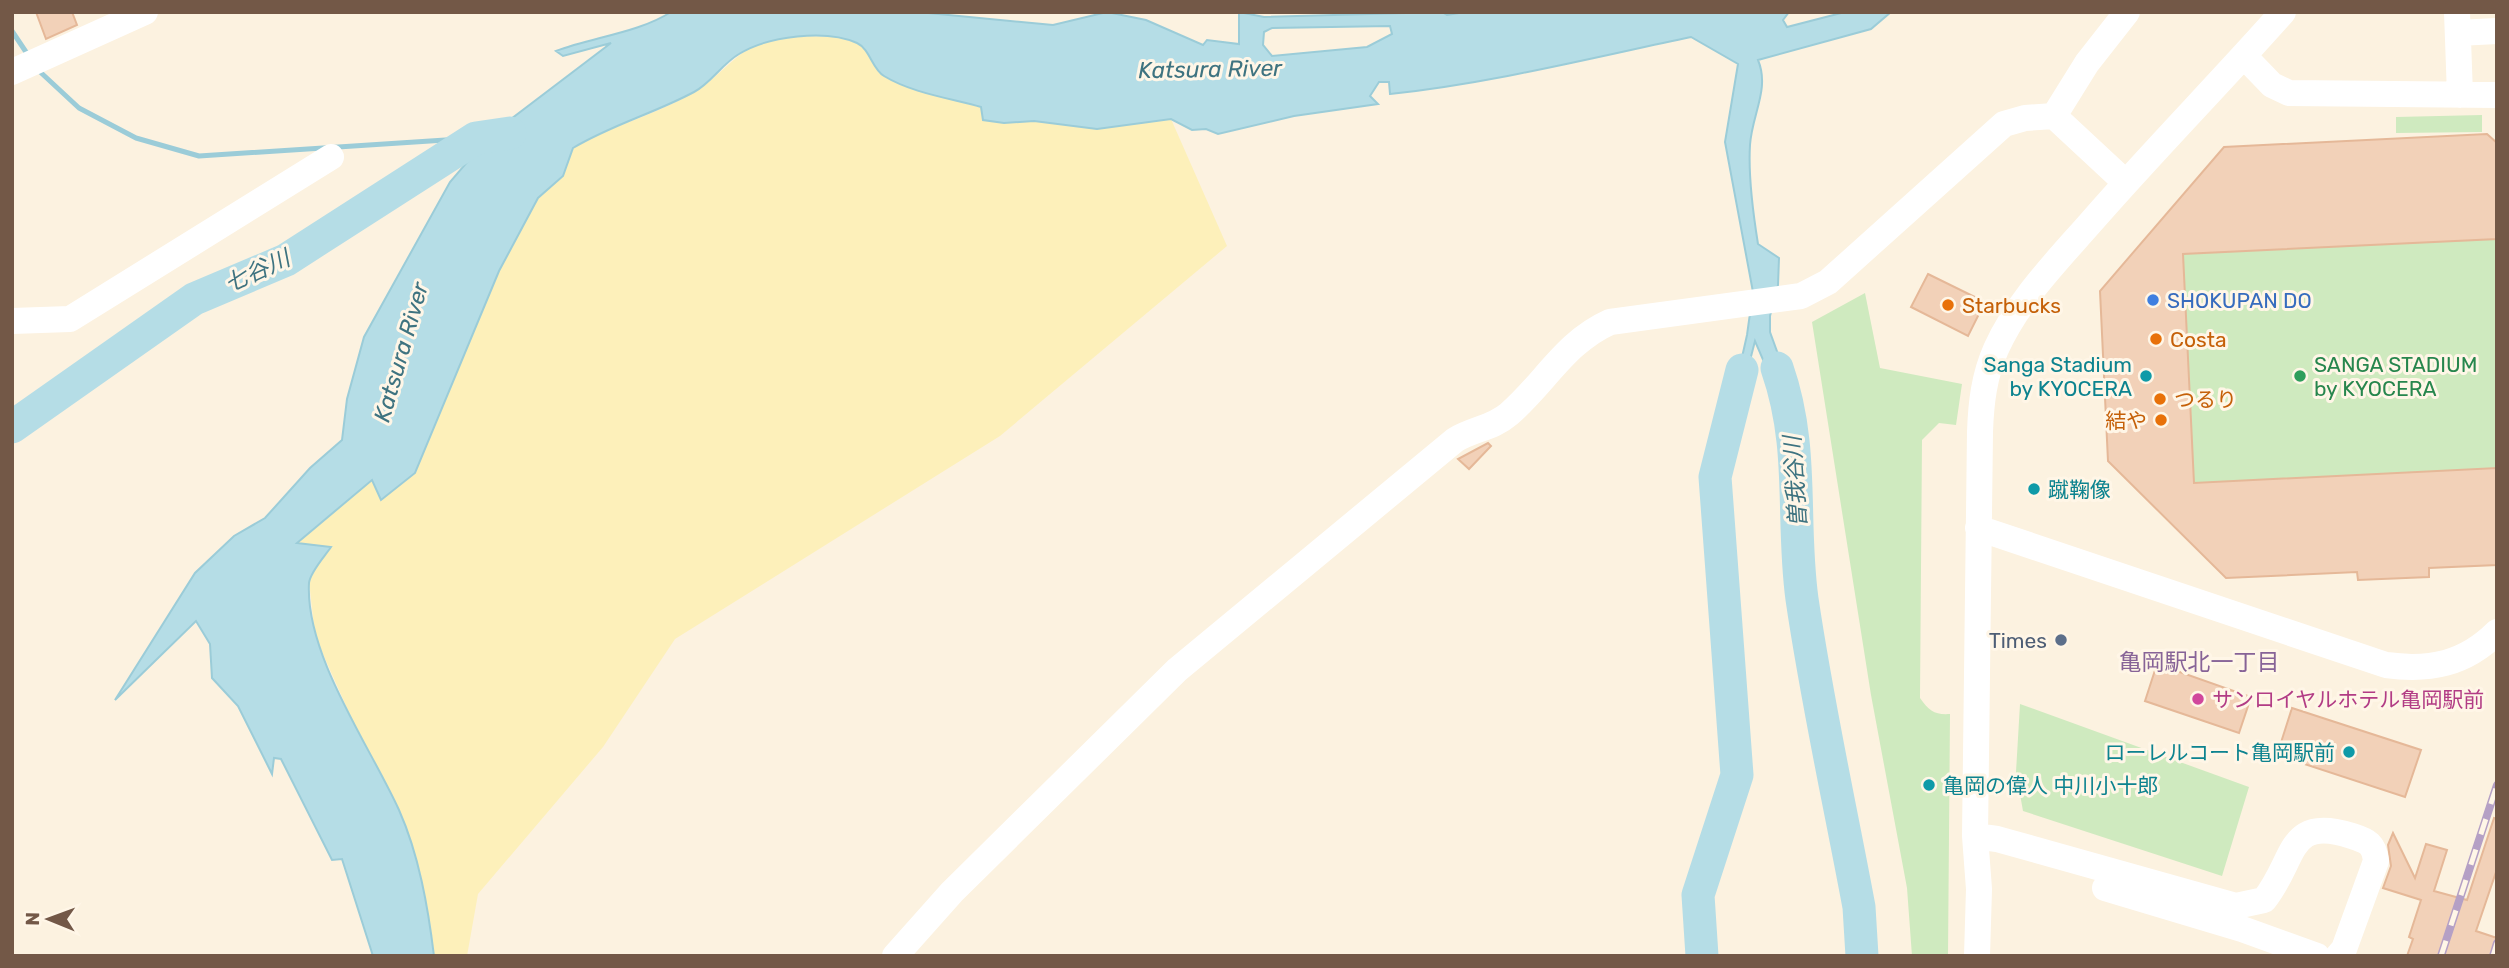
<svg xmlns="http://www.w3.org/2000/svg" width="2509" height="968" viewBox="0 0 2509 968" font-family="Rubik,'Noto Sans JP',sans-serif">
	<rect width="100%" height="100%" fill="#fcf2e0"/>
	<path fill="#cfeabf" d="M2482 115V132L2396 133V117Z
		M2487 134 2497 143V565L2429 568V577L2358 580 2357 572 2226 578 2108 461 2100 291 2224 147Z
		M1865 293 1880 368 1962 384 1956 425 1939 423 1922 440 1920 698C1929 711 1935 715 1950 714L1948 956H1912L1907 888 1871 695 1812 322Z
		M2020 704 2249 787 2222 876 2023 811 2016 772Z"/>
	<path fill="#fdf0ba" d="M836 37 861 44 882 75 918 90 981 107 1004 123 1034 121 1097 129 1171 119 1227 246 1000 436 675 639 603 747 478 894 467 956H434L427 905 399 812 358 733 315 636 309 581 296 544 373 479 381 499 415 472 499 271 538 198 563 175 572 148C612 125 657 115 696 91 722 75 739 47 771 39 790 34 816 37 836 37Z"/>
	<path fill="#b5dde6" stroke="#9bccd8" stroke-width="2" fill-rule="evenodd" d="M671 12H918L1053 25 1107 12 1146 20 1203 45 1207 40 1239 44V12L1264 17 1442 12 1447 15 1465 12H1789L1783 20 1787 27 1845 12H1891L1871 29 1758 60C1770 89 1752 114 1750 145 1748 177 1753 213 1758 244L1779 258 1778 285 1770 316V332L1799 412 1785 411 1755 341 1736 415H1729L1747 335 1753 292 1725 142 1738 64 1691 37C1591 58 1492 83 1390 94L1389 82H1379L1370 96 1378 104 1294 116 1218 134 1206 129 1192 130 1171 119 1097 129 1034 121 1004 123 983 120 981 107C949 98 912 93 884 76 872 69 870 49 857 43 826 29 768 36 739 54 722 64 711 83 694 92 655 113 611 125 573 148L563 176 538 198 499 271 415 473 381 500 372 480 297 543 331 547C325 556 310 572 309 583 305 655 370 746 399 810 419 855 428 907 434 956H373L342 859 332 860 281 759 274 758 272 774 238 706 212 678 210 644 196 621 115 700 195 573 234 536 265 518 310 468 342 440 347 399 364 337 450 182 469 160 466 158 387 210 374 207 431 164 507 122 611 43 563 56 556 51C593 37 638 33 671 12ZM1390 26 1392 34 1367 47 1272 56 1263 45 1264 32 1272 28Z"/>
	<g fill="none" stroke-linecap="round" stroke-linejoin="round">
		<path stroke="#9bccd8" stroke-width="5" d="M12 31 28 55
			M37 69 79 108 136 138 199 156 476 138"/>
		<path stroke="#b5dde6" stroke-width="33" d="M1777 368C1805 448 1791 519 1802 599 1817 702 1840 805 1859 907L1862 956
			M12 427 194 299 286 260 476 138 510 133
			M1702 956 1698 895 1737 775 1715 477 1742 370"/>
	</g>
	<path fill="#f2d1b8" stroke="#e5b898" stroke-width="2" d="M36 12H72L77 25 46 39Z
		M2487 134 2497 143V239L2183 254 2194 483 2497 468V565L2429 568V577L2358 580 2357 572 2226 578 2108 461 2100 291 2224 147Z
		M1928 274 1985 302 1968 336 1911 307Z
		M1488 443 1491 446 1469 469 1458 459Z
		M2157 664 2251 697 2239 733 2145 701Z
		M2292 708 2421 750 2405 797 2277 755Z
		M2494 818 2497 819V869L2476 931 2497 938V956H2407L2413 939 2409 937 2421 900 2383 888 2391 866 2388 845 2393 833 2415 878 2426 844 2447 850 2434 891 2467 900Z"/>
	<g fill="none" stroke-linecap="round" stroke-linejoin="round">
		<path stroke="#fff" stroke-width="26" d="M2457 12 2460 95
			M2458 33 2497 31
			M2244 56 2272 85 2289 93 2497 95
			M12 72 145 12
			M2054 116 2087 63 2127 12
			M12 321 70 319 331 157
			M1978 528 2386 665C2430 671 2465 664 2497 632
			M1975 836 1997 839 2236 906 2264 900C2297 859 2286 815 2352 836 2368 841 2374 844 2376 861L2344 949 2338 956
			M2105 888 2242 929 2317 956
			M895 956 952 892 1177 670 1455 440C1473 429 1493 428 1509 414 1545 383 1565 342 1610 322L1801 296 1828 282 2004 124 2025 118 2054 116 2125 182
			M1977 956 1979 889 1975 836 1980 432C1981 403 1984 376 1996 349 2018 300 2057 261 2092 221 2154 150 2220 83 2283 12"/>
		<g stroke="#b5a0c5" stroke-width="8">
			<path id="rail" d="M2441 956 2497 785
				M2493 956 2497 943"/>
		</g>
		<use href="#rail" stroke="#fff6e7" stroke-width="5" stroke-dasharray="16" stroke-linecap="butt"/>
	</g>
	<circle fill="#3f7fe0" stroke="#fff6e7" stroke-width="2.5" cx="2153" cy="300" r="7"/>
	<g fill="#e8710a" stroke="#fff6e7" stroke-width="2.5">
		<circle cx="1948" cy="305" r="7"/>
		<circle cx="2156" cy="339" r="7"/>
		<circle cx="2160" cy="399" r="7"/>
		<circle cx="2161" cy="420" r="7"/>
	</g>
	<g fill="#0f9aa8" stroke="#fff6e7" stroke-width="2.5">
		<circle cx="2146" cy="376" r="7"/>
		<circle cx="2034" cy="489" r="7"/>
		<circle cx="2349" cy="752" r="7"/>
		<circle cx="1929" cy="785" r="7"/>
	</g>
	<circle fill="#2e9e5b" stroke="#fff6e7" stroke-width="2.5" cx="2300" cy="376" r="7"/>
	<circle fill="#5c6f8a" stroke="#fff6e7" stroke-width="2.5" cx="2061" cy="640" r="7"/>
	<circle fill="#d1479c" stroke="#fff6e7" stroke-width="2.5" cx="2198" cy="699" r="7"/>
	<g text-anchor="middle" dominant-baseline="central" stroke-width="6" stroke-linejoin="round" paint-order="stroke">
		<g font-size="21" fill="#366cbe" stroke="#fff6e7" text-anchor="start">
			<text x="2167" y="300">SHOKUPAN DO</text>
		</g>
		<g font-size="21" fill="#c56008" stroke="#fff6e7" text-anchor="start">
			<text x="1962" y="305">Starbucks</text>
			<text x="2170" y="339">Costa</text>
			<text x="2174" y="399">つるり</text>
			<text x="2147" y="420" text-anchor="end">結や</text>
		</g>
		<g font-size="21" fill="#0d838f" stroke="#fff6e7" text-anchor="end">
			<text x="2132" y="364">Sanga Stadium<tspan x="2132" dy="24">by KYOCERA</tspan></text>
			<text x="2048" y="489" text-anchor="start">蹴鞠像</text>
			<text x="2335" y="752">ローレルコート亀岡駅前</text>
			<text x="1943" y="785" text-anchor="start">亀岡の偉人 中川小十郎</text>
		</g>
		<g font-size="21" fill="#27864d" stroke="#fff6e7" text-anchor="start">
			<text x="2314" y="364">SANGA STADIUM<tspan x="2314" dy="24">by KYOCERA</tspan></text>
		</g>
		<g font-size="21" fill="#4e5e75" stroke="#fff6e7" text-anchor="end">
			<text x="2047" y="640">Times</text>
		</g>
		<g font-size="21" fill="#b23c85" stroke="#fff6e7" text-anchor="start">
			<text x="2212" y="699">サンロイヤルホテル亀岡駅前</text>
		</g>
		<g font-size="23" font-style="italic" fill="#3e7380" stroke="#fff6e7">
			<text transform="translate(1210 69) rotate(-1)">Katsura River</text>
			<text transform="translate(257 271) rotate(-25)">七谷川</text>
			<text transform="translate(401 352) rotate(-74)">Katsura River</text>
			<text transform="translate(1795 482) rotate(-94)">曽我谷川</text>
		</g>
		<g font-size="23" fill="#876397" stroke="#fff6e7">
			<text x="2199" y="662">亀岡駅北一丁目</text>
		</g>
	</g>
	<rect width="2509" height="968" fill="none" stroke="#735847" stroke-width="28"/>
	<g transform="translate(49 919) rotate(271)" stroke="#fff6e7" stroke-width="5" paint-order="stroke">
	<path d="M0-5L12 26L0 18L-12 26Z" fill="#735847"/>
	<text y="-10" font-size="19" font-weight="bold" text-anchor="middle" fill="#735847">N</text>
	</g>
</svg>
